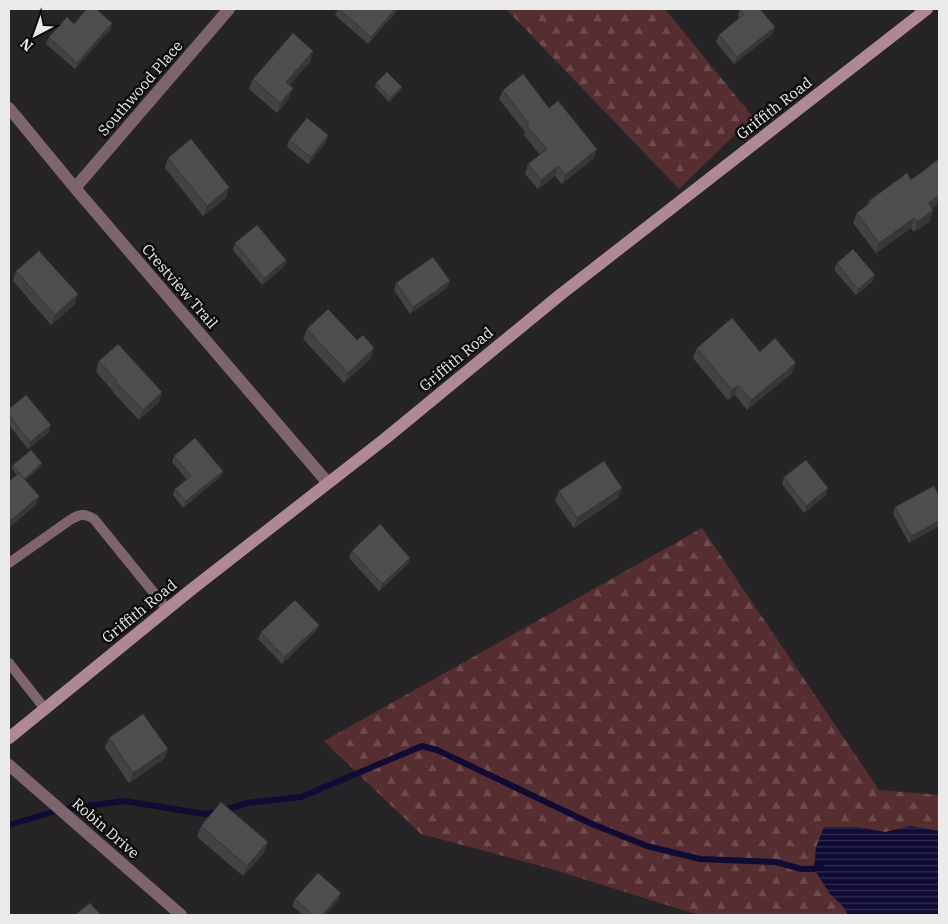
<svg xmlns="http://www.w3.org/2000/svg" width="948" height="924" viewBox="0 0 948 924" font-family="'IBM Plex Serif',serif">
	<defs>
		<pattern id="forest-firs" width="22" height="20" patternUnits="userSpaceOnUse" patternTransform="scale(1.25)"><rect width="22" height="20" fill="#562d30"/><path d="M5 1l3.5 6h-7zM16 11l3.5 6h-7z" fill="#6e4c4e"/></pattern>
		<pattern id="water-rules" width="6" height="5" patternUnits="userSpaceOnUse" patternTransform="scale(1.25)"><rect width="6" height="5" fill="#100c35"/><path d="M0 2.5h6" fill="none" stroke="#333052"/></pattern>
	</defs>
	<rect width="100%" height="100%" fill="#262426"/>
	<path fill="url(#forest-firs)" d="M506 9H665L753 117 679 189Z
		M702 528 879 790 939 795V915H699L548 868 421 834 324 741Z"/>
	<path fill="url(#water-rules)" d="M911 826 939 831V915H848L842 905 830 894 814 869 816 847 824 827H858L885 832Z"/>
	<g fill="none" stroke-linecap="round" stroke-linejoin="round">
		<path stroke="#100c35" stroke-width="6" d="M9 825 59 810 124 801 205 814 221 811 248 803 301 797 422 746 437 750 592 824 647 846 700 859 776 862 801 869H814L821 864"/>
		<path stroke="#7d646e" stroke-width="10" d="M9 563 70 520C80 514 84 513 94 519L167 609
			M9 663 45 709"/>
		<path stroke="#7d646e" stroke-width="12" d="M9 108 75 188 328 483
			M75 188 229 9
			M9 765 181 915"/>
		<path stroke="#af8898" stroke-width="12" d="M9 738 192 589 386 438 560 295 927 9"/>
	</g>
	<path fill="#434245" d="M338 9H397L396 12 368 44 335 15Z
		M740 9 775 27 772 34 734 64 716 42 719 35 739 18 738 16Z
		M112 23 110 30 75 69 46 44 49 37Z
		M313 51 310 62 289 85V98L277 113 249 89 253 79Z
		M376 83 401 90 389 102 375 87Z
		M503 90 549 108 597 149 593 159 562 184 555 176 538 189 525 174 528 164 540 155 524 135 525 132 499 99Z
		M328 135 326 142 308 164 287 147 289 140Z
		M168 158 229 187 226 198 203 216 165 168Z
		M939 159V203L932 208 930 221 914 232 911 228 876 253 853 223 857 213 867 205 869 201 911 180Z
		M235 243 284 267 262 285 233 250Z
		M837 263 872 282 856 295 834 270Z
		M16 271 75 304 51 325 13 281Z
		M396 283 447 288 410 314 394 290Z
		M307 329 357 340 371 358 344 383 303 339Z
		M697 348 760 352 792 373 747 410 735 395 728 400 693 358Z
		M99 361 159 402 139 420 113 392V391L96 372Z
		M9 409 49 432 28 449 9 425Z
		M174 456 223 471 220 477 183 508 173 495 175 489 187 480 172 462Z
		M42 463 41 467 25 480 39 496 35 506 17 475 12 469 13 465Z
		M784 477 826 495 804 513 782 484Z
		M622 488 618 498 574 528 555 501 559 491Z
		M939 496V526L909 543 893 514 895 507Z
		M352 551 410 558 408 564 379 591 349 558Z
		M319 625 316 631 282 664 258 639 261 632Z
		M109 738 164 759 129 783 105 748Z
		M201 826 264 853 243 876 197 837Z
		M295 899 338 900 325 915H303L292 906Z"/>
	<path fill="#373638" d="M395 9H397L396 12 368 44 371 37Z
		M112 23 110 30 75 69 77 63Z
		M775 27 772 34 734 64 737 57Z
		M313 51 310 62 283 93 286 82Z
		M402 87 401 90 389 102 390 98Z
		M293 88 289 98 277 113 280 103Z
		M328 135 326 142 308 164 311 157Z
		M597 149 593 159 562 184 565 175Z
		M558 166 555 176 538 189 541 180Z
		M229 187 226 198 203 216 207 206Z
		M939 195V203L924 214 928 203Z
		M933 210 930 221 914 232 917 222Z
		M914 218 911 228 876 253 879 243Z
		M286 260 284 267 262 285 264 278Z
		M875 275 872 282 856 295 858 289Z
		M450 281 447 288 410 314 413 307Z
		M78 294 75 304 51 325 55 315Z
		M374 348 371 358 344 383 348 373Z
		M796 363 792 373 747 410 751 400Z
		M738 385 735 395 728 400 732 390Z
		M162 392 159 402 139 420 143 410Z
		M51 425 49 432 28 449 30 442Z
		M42 463 41 467 23 482 24 479Z
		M223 471 220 477 183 508 186 501Z
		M622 488 618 498 574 528 577 518Z
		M828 488 826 495 804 513 806 506Z
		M39 496 35 506 9 528V522Z
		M939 521V526L909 543 911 536Z
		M410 558 408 564 379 591 382 584Z
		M319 625 316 631 282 664 284 657Z
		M168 749 164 759 129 783 133 773Z
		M268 842 264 853 243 876 247 866Z
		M341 893 338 900 325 915H322Z"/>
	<path fill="#4e4d50" stroke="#373638" d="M87 9H96L112 23 77 63 49 37 67 17 74 24Z
		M339 9H395L371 37Z
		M740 9H760L775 27 737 57 719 35 744 14Z
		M293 33 313 51 286 82 293 88 280 103 253 79Z
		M387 72 402 87 390 98 376 83Z
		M523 74 549 108 558 101 597 149 565 175 558 166 541 180 528 164 547 149 527 126 529 124 503 90Z
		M307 118 328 135 311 157 289 140Z
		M191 139 229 187 207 206 168 158Z
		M939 159V195L928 203 933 210 917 222 914 218 879 243 857 213 870 203 869 201 907 173 911 180Z
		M257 225 286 260 264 278 235 243Z
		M853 249 875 275 858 289 837 263Z
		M39 251 78 294 55 315 16 271Z
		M433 257 450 281 413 307 396 283Z
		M328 309 357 340 363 335 374 348 348 373 307 329Z
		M732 318 760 352 775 338 796 363 751 400 738 385 732 390 697 348Z
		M118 344 162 392 143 410 116 382 117 381 99 361Z
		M26 395 51 425 30 442 9 415V409Z
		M195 438 223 471 186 501 175 489 191 476 174 456Z
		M31 450 42 463 24 479 13 465Z
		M806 460 828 488 806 506 784 477Z
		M604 461 622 488 577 518 559 491Z
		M19 473 39 496 9 522V482Z
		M934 486 939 496V521L911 536 895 507Z
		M380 524 410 558 382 584 352 551Z
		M295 600 319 625 284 657 261 632Z
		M143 714 168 749 133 773 109 738Z
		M221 802 268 842 247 866 201 826Z
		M318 873 341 893 322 915H313L295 899Z
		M90 903 101 915H75Z"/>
	<g text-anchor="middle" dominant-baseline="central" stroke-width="5" stroke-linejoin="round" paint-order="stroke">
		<g font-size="15" fill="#ebeaeb" stroke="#0e0d0e">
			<text transform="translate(140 88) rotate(-49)">Southwood Place</text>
			<text transform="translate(774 108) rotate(-38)">Griffith Road</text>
			<text transform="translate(180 286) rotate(49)">Crestview Trail</text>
			<text transform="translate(456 359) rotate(-40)">Griffith Road</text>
			<text transform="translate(139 611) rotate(-39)">Griffith Road</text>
			<text transform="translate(106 828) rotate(41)">Robin Drive</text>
		</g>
	</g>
	<rect width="948" height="924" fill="none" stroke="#ebeaeb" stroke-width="20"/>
	<g transform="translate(35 35) rotate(221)" stroke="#0e0d0e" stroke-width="4" paint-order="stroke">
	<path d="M0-4L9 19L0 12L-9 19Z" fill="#ebeaeb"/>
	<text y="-8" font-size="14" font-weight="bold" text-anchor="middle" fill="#ebeaeb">N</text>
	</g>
</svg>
